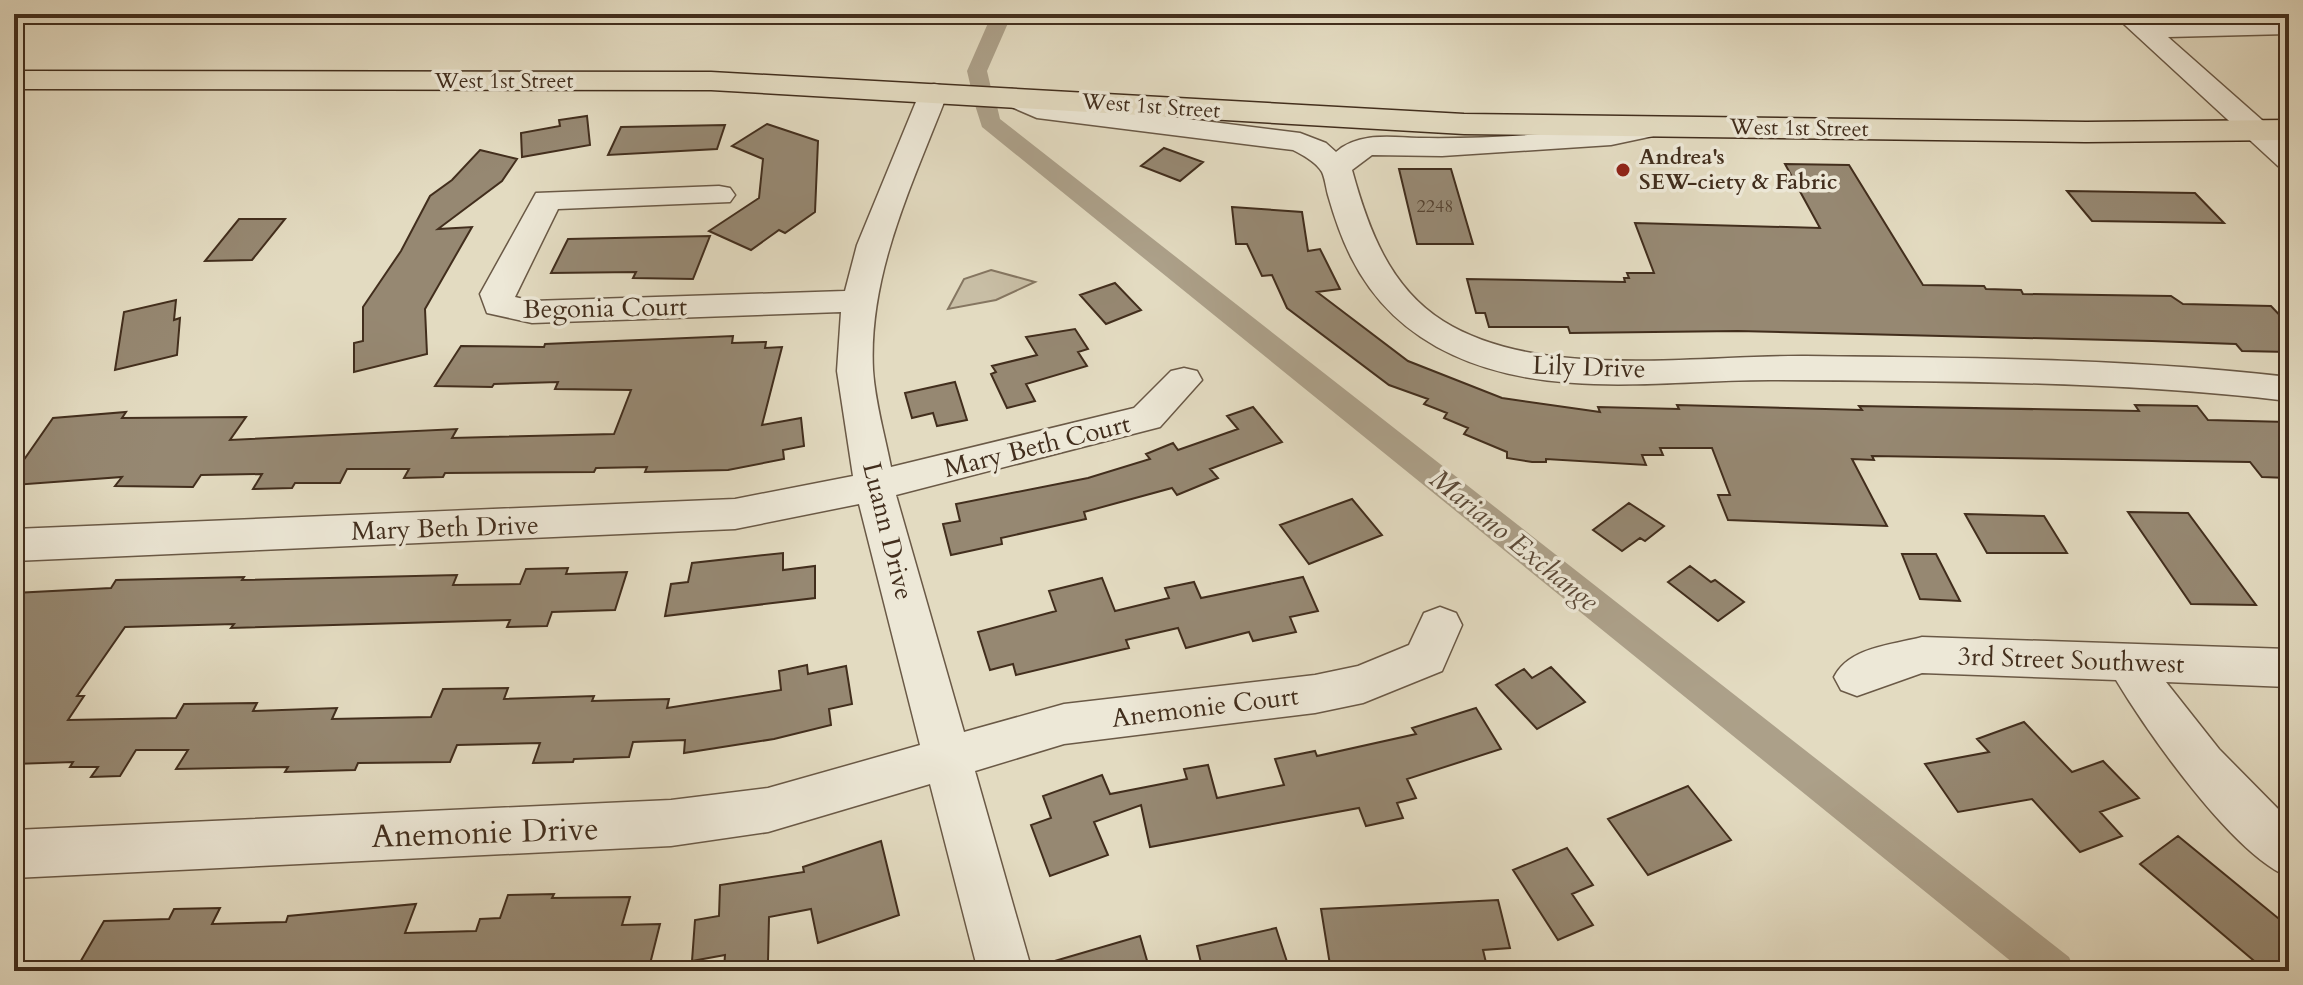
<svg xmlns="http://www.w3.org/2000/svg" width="2303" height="985" viewBox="0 0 2303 985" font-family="Cardo,serif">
	<rect width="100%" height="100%" fill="#e3dbc1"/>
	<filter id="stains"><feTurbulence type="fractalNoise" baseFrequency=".0025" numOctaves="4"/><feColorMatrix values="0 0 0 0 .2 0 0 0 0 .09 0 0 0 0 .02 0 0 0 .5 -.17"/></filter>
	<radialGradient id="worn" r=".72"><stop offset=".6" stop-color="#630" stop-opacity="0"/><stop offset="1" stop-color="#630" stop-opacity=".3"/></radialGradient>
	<path fill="#c8bea5" stroke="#857661" stroke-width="2" d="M991 270 1035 282 996 300 948 309 964 279Z"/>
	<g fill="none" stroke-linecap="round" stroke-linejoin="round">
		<path fill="#aca089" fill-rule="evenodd" d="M992 14H1012L987 71 991 88 981 94 971 88 967 71Z
			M985 96 996 102 1000 119 2069 957 2075 971H2023L982 127 974 102Z"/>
	</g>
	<path fill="#968872" stroke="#422e1d" stroke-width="2" d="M587 116 590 145 522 157 521 133 560 126 559 120Z
		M767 124 818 141 815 212 785 233 779 230 751 250 709 231 759 198 763 159 732 146Z
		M725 125 717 149 608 155 621 127Z
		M1164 148 1203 162 1180 181 1141 166Z
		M480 150 517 159 502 181 438 229 472 227 425 309 427 354 354 372V343L363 341V307L401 251 430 196 452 180Z
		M1785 164 1849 165 1923 285 1984 286 1986 289 2021 290 2023 294 2171 296 2183 304 2271 306 2289 325V352L2242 351 2236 344 2152 341 1738 331 1570 333 1568 327H1489L1485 313H1476L1467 279 1625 282 1624 278H1629L1627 273H1654L1635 223 1820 228Z
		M1399 169H1451L1473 244H1417Z
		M2067 191 2195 193 2224 223 2092 221Z
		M1232 207 1302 212 1308 251 1320 249 1340 289 1317 292 1408 361 1502 398 1600 412 1598 407 1679 409 1677 405 1862 410 1859 406 2139 411 2135 405 2197 406 2208 420 2289 422V478L2262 477 2250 462 1872 456 1874 460 1852 459 1887 526 1728 520 1718 495H1730L1712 448H1660L1663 455H1642L1646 465 1546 459V462H1532L1507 458V452L1464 434 1468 428 1444 418 1447 413 1424 404 1428 399 1389 385 1287 308 1272 275 1262 276 1247 244H1236Z
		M239 219H285L252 260 205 261Z
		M710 236 693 279 633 278 636 272 551 273 568 239Z
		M1115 283 1141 310 1106 324 1080 295Z
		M176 300 174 320 180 318 177 355 115 370 124 312Z
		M1075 329 1088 349 1078 352 1087 366 1026 384 1035 401 1007 408 991 374 996 372 992 366 1037 355 1026 337Z
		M733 336 732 343 766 342 765 348 782 347 762 425 801 418 804 446 783 450 784 459 728 470 645 472 647 467 596 468 594 472 445 473 443 477 404 478 409 469H347L340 483H295L292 488 253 489 262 474 201 475 193 487 115 486 122 477 14 485V474L53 418 126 412 122 418 246 417 230 440 457 429 452 438 614 434 631 390 555 389 558 382 494 384 492 387 435 386 461 346 544 347 545 344Z
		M955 382 967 420 937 426 933 413 912 418 905 393Z
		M1253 407 1282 442 1210 469 1218 478 1177 495 1172 488 1084 512 1086 519 1001 538 1002 544 951 555 943 524 960 521 956 504 1088 478 1150 459 1146 454 1173 443 1178 450 1238 429 1227 416Z
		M1352 499 1382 535 1309 564 1280 525Z
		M1629 503 1664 526 1645 541 1640 538 1622 551 1593 530Z
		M2128 512 2188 513 2256 605 2191 604Z
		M1965 514 2044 516 2067 553H1987Z
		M783 553V570L815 566V598L665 616 671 584 688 582 692 563Z
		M1902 554H1936L1960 601 1920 599Z
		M1690 566 1711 582 1715 580 1744 602 1718 621 1668 582Z
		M568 568 566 574 627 572 615 610 552 612 547 626 507 627 510 620 231 628 234 624 125 627 77 696H84L68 720 176 718 184 704 257 703 253 711 337 708 332 719 431 717 443 689 508 688 504 699 594 696 592 701 669 699 667 708 781 690 779 671 807 665 808 674 846 666 852 704 829 709 831 725 774 739 684 753 685 740 633 742 629 757 574 759 573 762 533 763 540 743 457 745 450 762 358 763 355 770 285 772 288 767 176 769 188 750H136L120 776 91 777 98 767H70L73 762 14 764V593L111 588 116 580 244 577 242 580 457 575 453 585 520 584 526 569Z
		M1303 577 1318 611 1290 617 1296 632 1253 641 1249 632 1186 648 1178 628 1126 640 1129 648 1016 675 1013 664 990 670 978 632 1056 611 1049 591 1102 578 1115 611 1169 598 1165 588 1194 582 1201 598Z
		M1551 667 1585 702 1537 729 1496 685 1524 669 1532 678Z
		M1476 708 1501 749 1407 779 1416 798 1397 803 1403 818 1366 826 1359 808 1150 847 1141 805 1094 822 1108 855 1050 876 1031 825 1051 818 1043 796 1102 775 1110 794 1187 779 1184 769 1208 765 1217 798 1284 785 1275 759 1315 751 1317 756 1416 734 1412 728Z
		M2024 722 2072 772 2103 761 2139 798 2100 812 2122 836 2080 852 2032 799 1958 812 1925 764 1989 752 1977 739Z
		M1688 786 1731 840 1648 875 1608 819Z
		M2178 836 2289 927V964L2281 971H2266L2140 864Z
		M881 841 899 915 818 943 811 909 769 917 768 961 724 968 725 955 692 961 695 920 719 916 720 885 804 872 803 867Z
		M1567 848 1593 885 1572 894 1593 925 1558 940 1513 870Z
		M554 894 552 898 630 897 622 925 660 924 650 964 532 966 530 971H75L104 921 169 919 174 909 220 908 212 924 286 922 288 916 416 904 405 933 476 931 480 919 500 918 508 895Z
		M1498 900 1510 948 1483 950 1488 971H1331L1321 909Z
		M1276 928 1290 971H1203L1197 946Z
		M1140 936 1150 971H1042L1041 965Z"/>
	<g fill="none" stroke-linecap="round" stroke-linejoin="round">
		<g stroke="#6a5946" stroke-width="3">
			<path id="minor" d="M2113 14H2141L2150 22 2289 18V34L2168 37 2289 144V169L2278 166Z
				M934 84 944 86 948 92C914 181 868 272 873 370 875 402 885 436 891 467L1134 408 1171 371 1184 368 1197 371 1202 380 1160 427 896 495 964 732 1064 704 1315 675 1358 666 1409 645 1424 613 1440 607 1456 613 1462 625 1442 671 1363 703 1315 713 1064 744 975 771 1032 971H978L930 784 768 832 671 846 14 878V830L671 800 768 788 920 745 859 504 735 529 14 561V529L735 499 853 476 837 371 841 312 532 323 487 313 480 294 536 193 719 186 730 188 735 195 730 202 558 209 515 297 532 301 845 291 857 245 920 92 924 86Z
				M1012 89 1044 101 1300 133 1326 143 1336 152C1358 132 1391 137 1419 138 1481 139 1548 135 1610 127 1632 125 1656 114 1677 119L1681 125 1677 131 1611 145 1442 156 1372 155 1352 170C1368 228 1389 287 1443 321 1539 381 1696 355 1806 356 1966 358 2129 358 2289 377V401C2120 381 1946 381 1776 380 1671 379 1552 401 1453 355 1408 334 1374 303 1351 257 1341 237 1334 216 1328 195 1326 188 1325 178 1322 172 1316 162 1303 155 1293 150L1037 118 1002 103 998 97 1002 91Z
				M1922 637 2289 649V687L2166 682 2219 749 2289 820V877C2233 855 2148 733 2116 680L1922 673 1857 696 1841 690 1834 677C1849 647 1892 645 1922 637Z"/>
		</g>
		<g stroke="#422e1d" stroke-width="3">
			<path id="major" d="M14 71 711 72 1464 114 2086 122 2289 120V140L2086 142 1464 134 711 90 14 89Z"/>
		</g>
		<use href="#minor" fill="#ede8d7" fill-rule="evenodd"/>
		<use href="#major" fill="#e3dbc1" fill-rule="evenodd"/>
	</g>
	<circle fill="#8f2418" stroke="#ede8d7" stroke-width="3" cx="1623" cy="170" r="8"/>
	<g text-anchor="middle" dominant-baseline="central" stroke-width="7" stroke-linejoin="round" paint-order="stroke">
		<g font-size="18" fill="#574432">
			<text x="1435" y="206">2248</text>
		</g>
		<g font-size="22" fill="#422e1d" stroke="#ede8d7">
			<text x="504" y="81">West 1st Street</text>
			<text transform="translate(1151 106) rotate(4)">West 1st Street</text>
			<text transform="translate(1799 128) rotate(1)">West 1st Street</text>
		</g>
		<g font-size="22" font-weight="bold" fill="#422e1d" stroke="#ede8d7" text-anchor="start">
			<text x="1639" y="157">Andrea's<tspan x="1639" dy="25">SEW-ciety &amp; Fabric</tspan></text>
		</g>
		<g font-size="26" fill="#422e1d" stroke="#ede8d7">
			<text transform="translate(605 308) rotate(-1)">Begonia Court</text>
			<text transform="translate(1589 367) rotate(2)">Lily Drive</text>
			<text transform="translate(1037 446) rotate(-14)">Mary Beth Court</text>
			<text transform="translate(445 528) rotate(-2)">Mary Beth Drive</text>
			<text transform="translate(888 531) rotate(76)">Luann Drive</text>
			<text transform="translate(2071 660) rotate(2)">3rd Street Southwest</text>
			<text transform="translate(1205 707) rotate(-7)">Anemonie Court</text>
		</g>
		<g font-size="28" font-style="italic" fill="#5c4a38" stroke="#ede8d7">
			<text transform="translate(1514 540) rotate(39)">Mariano Exchange</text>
		</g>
		<g font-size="32" fill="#422e1d" stroke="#ede8d7">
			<text transform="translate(485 833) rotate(-2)">Anemonie Drive</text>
		</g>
	</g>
	<rect width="2303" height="985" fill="none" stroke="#e3dbc1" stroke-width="48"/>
	<rect x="16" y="16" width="2271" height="953" fill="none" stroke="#422e1d" stroke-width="4"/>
	<rect x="24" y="24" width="2255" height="937" fill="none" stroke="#422e1d" stroke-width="2"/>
	<rect width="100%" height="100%" filter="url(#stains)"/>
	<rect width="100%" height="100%" fill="url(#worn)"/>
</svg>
